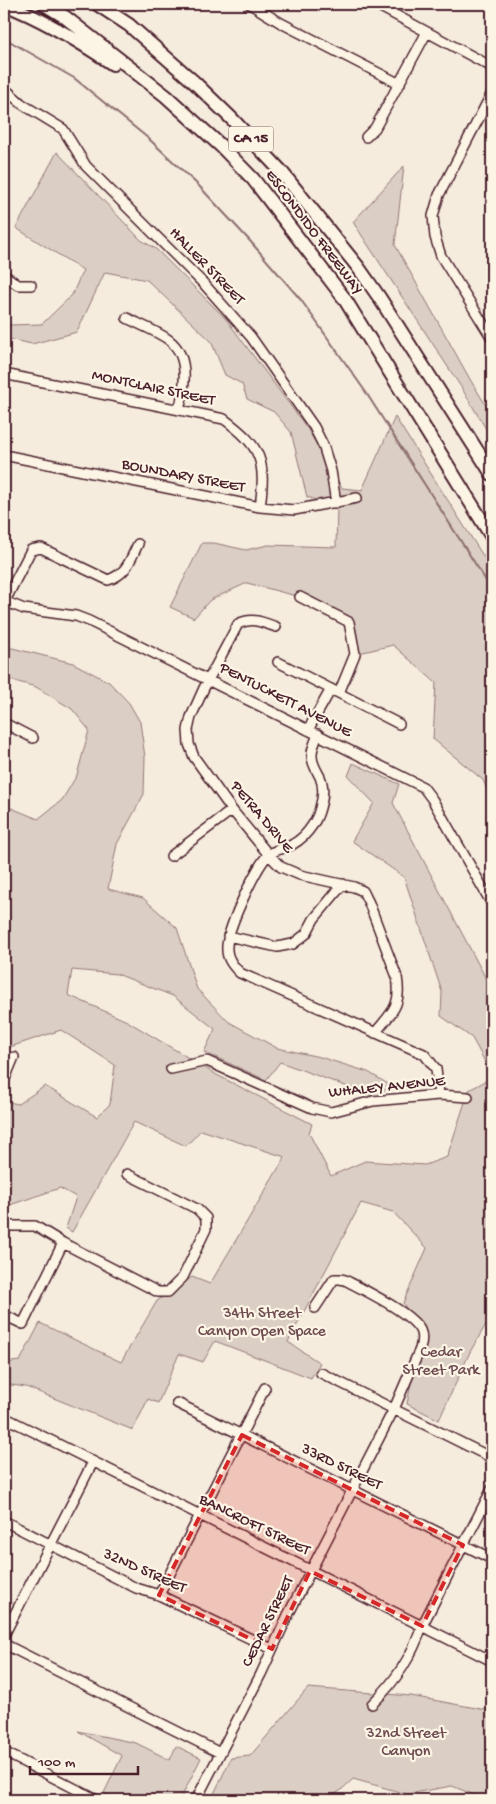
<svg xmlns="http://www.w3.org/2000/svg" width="496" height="1804" viewBox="0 0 496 1804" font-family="'Gochi Hand',sans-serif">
	<rect width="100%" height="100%" fill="#f5ecde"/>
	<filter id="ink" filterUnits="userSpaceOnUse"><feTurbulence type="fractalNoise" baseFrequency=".02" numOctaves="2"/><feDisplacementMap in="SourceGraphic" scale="10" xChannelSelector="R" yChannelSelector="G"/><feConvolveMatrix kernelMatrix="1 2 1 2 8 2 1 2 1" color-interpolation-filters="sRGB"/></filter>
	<g filter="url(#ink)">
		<path fill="#dbcec4" stroke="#927678" d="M57 152 141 240 156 249 226 319 307 428 342 488 362 490 395 417 492 570V801L483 780 433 739 436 683 393 645 355 654 349 622 300 597 247 583 210 600 194 618 170 607 202 543H214L246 550 268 545 336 547 337 507 307 497 291 432 274 412 247 399 242 384 225 375 211 341 147 280 105 272 77 332 32 344 4 338V323L9 325 42 324 72 295 83 270 16 228Z
			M404 166 395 245 471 381 492 415V439L461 387 353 222Z
			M4 646 73 663 109 682 129 703 140 722 145 757 144 794 117 844 108 889 143 898 177 928 197 989 229 1022 277 1048 320 1057 368 1072 393 1087 370 1095 280 1062 266 1080 204 1052 215 1029 173 996 117 974 72 970 68 995 127 1021 217 1075 312 1124 309 1133 331 1176 365 1161 425 1165 447 1157 469 1090 491 1078 484 1060 472 1038 441 1016 442 992 404 877 352 841 374 803 348 776 353 763 399 784 393 803 492 990V1314L470 1352 439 1420 407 1404 413 1372 425 1339 403 1303 427 1248 393 1212 361 1203 288 1342 320 1363 311 1378 215 1341 203 1362 179 1354 158 1403 148 1399 133 1430 26 1387 4 1384V1363L20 1361 40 1323 121 1362 157 1301 192 1277 210 1284 285 1157 201 1130 186 1146 134 1122 72 1232 66 1228 76 1197 60 1188 4 1207V1101L18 1104 45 1086 97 1117 110 1104 115 1065 61 1030 4 1049V805L38 819 62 800 77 775 89 730 72 709 36 687 4 678Z
			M308 1688 411 1696 492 1711V1793L487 1800 452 1786 407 1794 353 1779 340 1791 324 1800H211L231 1758 250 1756Z
			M78 1731 136 1743 170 1760 176 1746 201 1758 180 1800H119L104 1793 122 1756Z"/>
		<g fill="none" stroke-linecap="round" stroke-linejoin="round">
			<path stroke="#8c6e70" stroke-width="2" d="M4 38 74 78 149 139 199 186 250 241 301 300 365 391 492 590"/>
			<g stroke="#4a1f2b" stroke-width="12">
				<path id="minor" d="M250 4 281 23 400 84
					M375 4 492 67
					M4 88 22 104 63 129 86 166 204 284 251 337 314 427 323 445 331 471 336 503
					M492 93 439 195 433 216 435 237 441 256 492 338
					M366 137 375 128 427 32
					M4 275 18 285H31
					M127 318C140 325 157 331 169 340 190 356 185 388 179 410
					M4 374 224 419C262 447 266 461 260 507
					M4 455 260 507 294 510 357 498
					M300 597 349 622 355 654 339 693
					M4 601 24 609 76 616 89 621 423 787 432 799 492 904
					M5 601 31 550 41 548 108 580C127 574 130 560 138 544
					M276 627C262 622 252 617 238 624L204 688 191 717 188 730 189 744 194 757 232 810 268 854 281 867 300 875 354 887 363 891 369 903 397 977C402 1006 392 1012 375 1033
					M278 662 399 724
					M4 723 33 738
					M308 730 331 689
					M318 734C316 741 311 749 312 756 312 764 317 771 320 777 324 786 323 798 320 808 316 824 303 841 287 847 281 849 271 851 267 856 255 870 225 932 227 950 227 959 233 966 240 973L424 1054 436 1069 439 1095
					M171 856 232 810
					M228 936 277 947 293 944 306 934 314 919 343 884
					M171 1069 207 1061 312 1108 331 1112 373 1101 439 1095 468 1097
					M4 1081 14 1057
					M4 1223 11 1226H35L63 1243 158 1292H168L183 1277 206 1229V1218L197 1209 127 1174
					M4 1315 23 1324 63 1243
					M321 1373 492 1458
					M177 1403 492 1559
					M4 1417 492 1661
					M4 1521 136 1588 159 1595 272 1649
					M159 1595 265 1388
					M4 1635 93 1462
					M4 1644 220 1753
					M372 1704C394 1683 412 1657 422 1626L492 1489
					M4 1752 97 1800
					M196 1800 261 1674 289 1613 394 1409 420 1349C422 1342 423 1336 420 1330 410 1312 364 1290 345 1280L340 1279H334L315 1308"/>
			</g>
			<g stroke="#4a1f2b" stroke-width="16">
				<path id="highway" d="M4 4C43 19 79 41 113 64
					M44 4 65 17 166 96 221 146 253 179 344 298 492 537
					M97 4 129 25 194 82 232 119 280 170 358 267 379 297 492 474"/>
			</g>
			<use href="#minor" stroke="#fcf5e5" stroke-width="9"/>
			<use href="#highway" stroke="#fcf5e5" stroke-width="12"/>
		</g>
	</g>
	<path fill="#d62828" fill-opacity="0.2" stroke="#d62828" stroke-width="4" stroke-dasharray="10 6" stroke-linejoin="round" d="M242 1435 463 1545 422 1626 310 1571 272 1649 159 1595Z"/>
	<g text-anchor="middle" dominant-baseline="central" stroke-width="4.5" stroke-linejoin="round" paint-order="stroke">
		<rect fill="#fcf5e5" stroke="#7f5f63" stroke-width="1" x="228.5" y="126.5" width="45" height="25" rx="4"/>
		<g font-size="15" font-weight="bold" fill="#4a1f2b">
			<text x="251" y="139">CA 15</text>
		</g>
		<g font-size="16" fill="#4a1f2b" stroke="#fcf5e5">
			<text transform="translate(313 233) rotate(53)">ESCONDIDO FREEWAY</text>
			<text transform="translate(206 267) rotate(46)">HALLER STREET</text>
			<text transform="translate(153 389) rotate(12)">MONTCLAIR STREET</text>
			<text transform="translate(183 477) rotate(11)">BOUNDARY STREET</text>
			<text transform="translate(285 701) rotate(27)">PENTUCKETT AVENUE</text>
			<text transform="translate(261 818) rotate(50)">PETRA DRIVE</text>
			<text transform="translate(387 1088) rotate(-6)">WHALEY AVENUE</text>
			<text transform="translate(341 1468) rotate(26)">33RD STREET</text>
			<text transform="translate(254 1526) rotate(26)">BANCROFT STREET</text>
			<text transform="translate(144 1572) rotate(24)">32ND STREET</text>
			<text transform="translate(269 1622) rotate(-64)">CEDAR STREET</text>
		</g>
		<g font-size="16" fill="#6e4b51" stroke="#fcf5e5">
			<text x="262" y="1314">34th Street<tspan x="262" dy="18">Canyon Open Space</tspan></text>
			<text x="441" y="1353">Cedar<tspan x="441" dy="18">Street Park</tspan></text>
			<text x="406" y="1734">32nd Street<tspan x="406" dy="18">Canyon</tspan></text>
		</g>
	</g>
	<rect width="496" height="1804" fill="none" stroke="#fcf5e5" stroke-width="20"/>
	<rect x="10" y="10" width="476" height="1784" fill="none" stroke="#4a1f2b" stroke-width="2" filter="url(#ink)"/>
	<path d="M30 1766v8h108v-8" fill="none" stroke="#4a1f2b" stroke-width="2.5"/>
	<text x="38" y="1766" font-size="15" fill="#4a1f2b" stroke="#fcf5e5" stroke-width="4" paint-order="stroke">100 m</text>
</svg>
